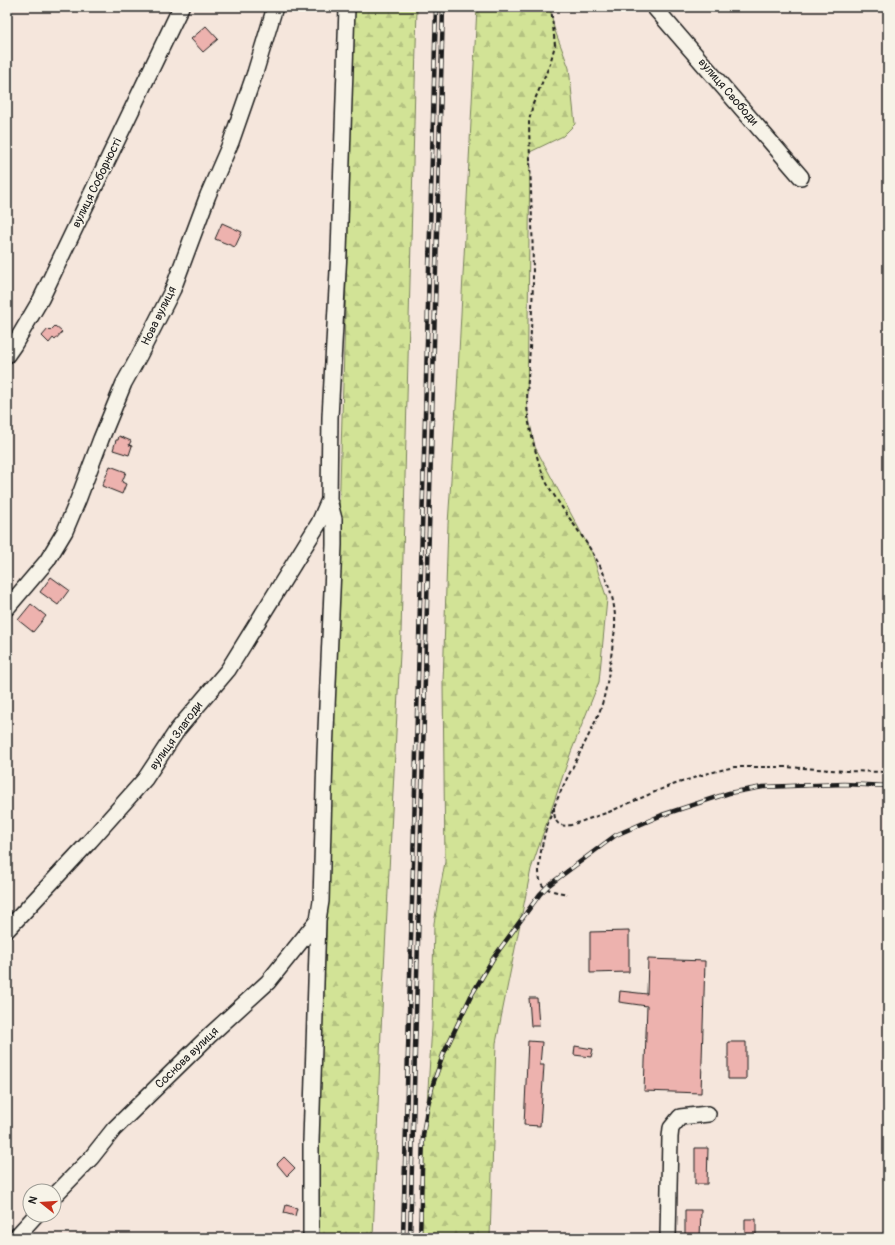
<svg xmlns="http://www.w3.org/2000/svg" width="895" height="1245" viewBox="0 0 895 1245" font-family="Pangolin,sans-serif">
	<defs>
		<pattern id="forest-firs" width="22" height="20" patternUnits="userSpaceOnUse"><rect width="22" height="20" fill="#d2e396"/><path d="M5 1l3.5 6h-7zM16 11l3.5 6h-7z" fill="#b4c281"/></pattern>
	</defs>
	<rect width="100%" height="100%" fill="#f5e6dc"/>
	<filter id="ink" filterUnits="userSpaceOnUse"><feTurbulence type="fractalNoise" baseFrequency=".025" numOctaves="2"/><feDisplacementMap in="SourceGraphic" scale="8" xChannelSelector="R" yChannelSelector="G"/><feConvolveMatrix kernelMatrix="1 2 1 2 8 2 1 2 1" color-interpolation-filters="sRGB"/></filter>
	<g filter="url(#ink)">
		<path fill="url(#forest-firs)" stroke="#778059" d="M355 7H417L401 633 381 1030 373 1238H315L317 1158 329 859 351 111Z
			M477 7H550L554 28 569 68 575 124 563 136 530 152 527 409 535 447 592 553 607 599 599 682 571 752 531 869 496 1043 490 1238H420V1213L432 1027 434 923 445 862 443 683 448 524 457 391Z"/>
		<path fill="#edb2ae" stroke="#1c1c1c" d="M206 26 218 39 203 52 191 39Z
			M222 223 242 232 235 247 215 239Z
			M55 326 62 332 55 340 53 338 49 343 42 336 48 329 50 331Z
			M119 436 131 441 129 445 132 446 129 455 113 450 116 440H118Z
			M110 466 126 472 122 482 126 484 122 494 102 486Z
			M51 577 69 590 58 605 40 592Z
			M31 604 46 616 33 632 18 620Z
			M629 931V972L590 973V932Z
			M648 959 705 961 701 1093 644 1091 647 1006 619 1002 620 991 647 994Z
			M529 998H537L539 1026H531Z
			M528 1041 542 1042 540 1065H544L540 1126 524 1125Z
			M728 1042H746V1079H728Z
			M575 1046 593 1049 591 1057 574 1055Z
			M695 1148H708L707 1184H695Z
			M284 1157 295 1168 287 1176 277 1164Z
			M286 1205 297 1208 295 1216 284 1213Z
			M685 1210H701L700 1238H685Z
			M745 1219H756V1237H745Z"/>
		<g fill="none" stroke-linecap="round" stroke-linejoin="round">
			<g stroke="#1c1c1c" stroke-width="18">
				<path id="minor" d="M654 7 801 177
					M7 355 14 345 41 299 181 7
					M7 608 47 561 65 531 78 500 101 439 124 383 139 356 173 289 208 195 231 142 255 73 275 7
					M7 930 90 841 145 779 178 729 228 670 319 523 329 500
					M54 1196 91 1158 114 1129 210 1035 268 982 318 920
					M15 1238 36 1215
					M311 1238V1141L318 920 321 901 325 753 334 545V519L329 500 330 417 339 252 347 7
					M668 1238 670 1137 671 1128 680 1117 708 1114"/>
			</g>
			<path stroke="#1c1c1c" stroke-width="2" stroke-dasharray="4 3" stroke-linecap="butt" d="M551 7 555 45 550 64 533 104 529 121C530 175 533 229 533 283 532 309 531 336 529 362 528 384 525 406 530 428 534 446 540 472 549 487 576 533 623 578 614 636 610 661 608 689 599 713 578 762 547 805 540 858 539 866 538 875 541 883 545 891 559 892 567 894
				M554 807C554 820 556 828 571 825L609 812 664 788 705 774 734 767H787L846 771 888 772"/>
			<use href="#minor" stroke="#f7f3e8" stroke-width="15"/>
			<g stroke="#1c1c1c" stroke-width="4.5">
				<path id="rail" d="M403 1238 436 7
					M410 1238 443 7
					M420 1238 423 1135 427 1109 433 1084 443 1055 471 996 494 957 540 894 549 885 616 835 662 815 729 793 763 787 844 784 888 786"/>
			</g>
			<use href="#rail" stroke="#f7f3e8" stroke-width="3" stroke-dasharray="9" stroke-linecap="butt"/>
		</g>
	</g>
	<g text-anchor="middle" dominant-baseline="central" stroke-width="3" stroke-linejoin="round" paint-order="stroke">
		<g font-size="12" fill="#1c1c1c" stroke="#f7f3e8">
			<text transform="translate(728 92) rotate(49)">вулиця Свободи</text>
			<text transform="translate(97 183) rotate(-64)">вулиця Соборності</text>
			<text transform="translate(159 316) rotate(-64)">Нова вулиця</text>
			<text transform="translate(176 736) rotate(-54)">вулиця Злагоди</text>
			<text transform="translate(187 1058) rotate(-44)">Соснова вулиця</text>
		</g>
	</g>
	<rect width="895" height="1245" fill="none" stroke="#f7f3e8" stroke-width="24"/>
	<rect x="12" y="12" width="871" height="1221" fill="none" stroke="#1c1c1c" stroke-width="1.5" filter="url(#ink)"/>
	<g transform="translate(42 1203) rotate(287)"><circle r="19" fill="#f7f3e8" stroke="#9f9d96"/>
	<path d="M0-3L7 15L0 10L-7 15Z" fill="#c8321e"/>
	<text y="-6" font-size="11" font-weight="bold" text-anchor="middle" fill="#1c1c1c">N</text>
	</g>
</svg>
